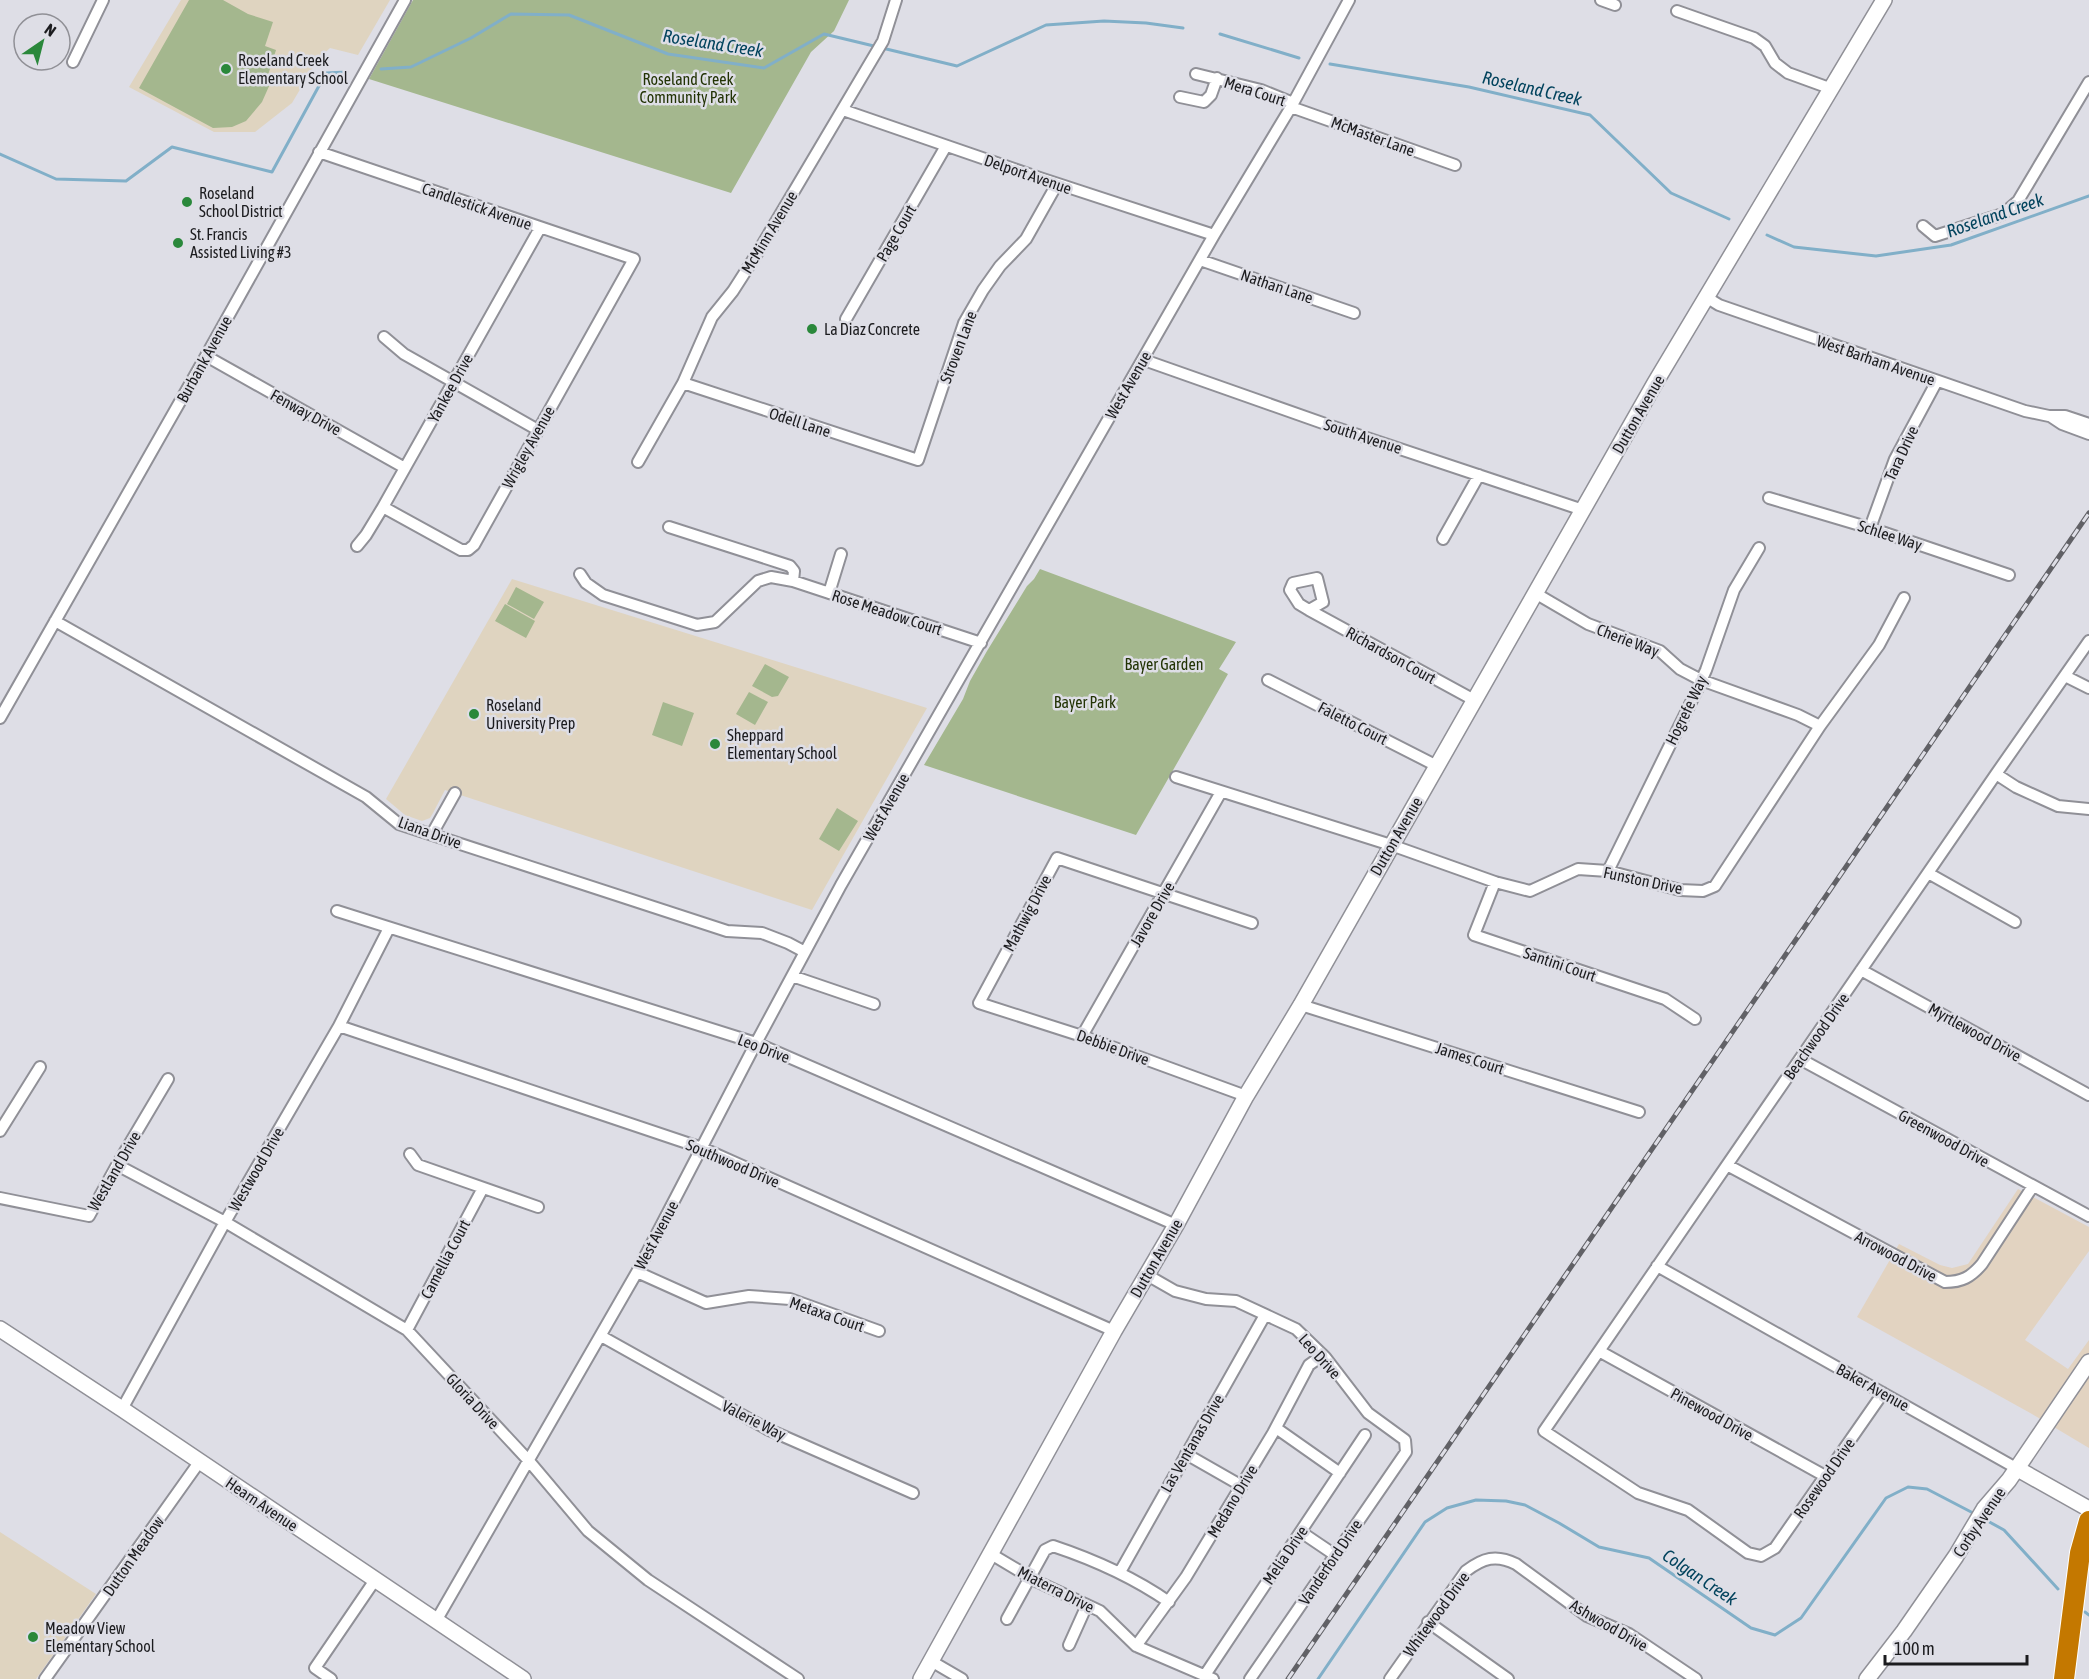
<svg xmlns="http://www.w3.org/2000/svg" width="2089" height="1679" viewBox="0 0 2089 1679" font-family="'Asap Condensed',sans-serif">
	<rect width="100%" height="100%" fill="#dedee6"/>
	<path fill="#e2d3c1" d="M2018 1189 2089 1227V1251L2025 1340 2068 1369 2089 1340V1448L2032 1414 1857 1317 1899 1244 1940 1265 1952 1268 1968 1264Z"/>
	<path fill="#dfd4c0" d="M181 0H390L358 55 330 48 318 59 292 103 255 132H214L129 87Z
		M512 579 927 708 812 910 445 790 433 813 430 818 422 821 405 815 386 799Z
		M0 1532 96 1594 36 1679H0Z"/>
	<path fill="#a4b78e" d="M189 0H223L248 14 273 22 265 46 276 50 268 75 270 84 262 102 246 121 232 127 213 128 139 88Z
		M413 0H849L834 31 811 52 731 193 369 79Z
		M1040 569 1236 642 1219 669 1228 674 1136 835 924 765 963 699 970 681 987 651 1027 586 1034 579Z
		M516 587 544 602 534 619 507 604Z
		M505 604 535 621 526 638 495 621Z
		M765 664 789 677 778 696 772 697 752 686Z
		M749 692 768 702 755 725 736 714Z
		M663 702 694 713 682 746 652 735Z
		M837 808 858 821 839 851 819 839Z"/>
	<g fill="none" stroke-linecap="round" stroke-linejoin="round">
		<path stroke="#81afc8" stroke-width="3" d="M1220 34 1299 58
			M1330 64 1469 87 1590 115 1671 193 1729 219
			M381 69 411 67 471 38 511 14 569 15 668 54 764 68 824 34 957 66 1046 25 1104 21 1146 23 1183 28
			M0 154 56 179 126 181 172 147 272 172 326 73 347 72
			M1767 235 1794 247 1876 256 1951 245 2089 196
			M1984 1519 2004 1530 2058 1589
			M2085 1612 2089 1615
			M1318 1679 1425 1522 1447 1508 1476 1500 1506 1501 1525 1505 1559 1523 1599 1547 1649 1558 1751 1628 1775 1635 1801 1618 1886 1498 1908 1487 1927 1489 1975 1514"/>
		<g stroke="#909097" stroke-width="14">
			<path id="street" d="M1601 0 1615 5
				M1677 11 1754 38 1765 46 1775 63 1788 73 1832 89
				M73 62 103 0
				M1196 74 1261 90 1293 103
				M1180 97 1204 102 1211 95 1217 78
				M1291 107 1455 165
				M843 110 1040 178 1214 235
				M319 152 634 259 474 545 468 550H461L383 507
				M1923 226 1935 236 2003 214 2018 201 2089 82
				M1200 260 1354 313
				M1706 297 1719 305 2025 411 2049 416H2065L2089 424
				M846 319 946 146
				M384 337 404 354 538 430
				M206 356 405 468
				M1144 360 1334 427 1583 510
				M683 383 918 460 964 323 983 290 1000 266 1026 239 1057 184
				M2050 416 2062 424 2089 434
				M638 462 683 383 712 317 733 291 758 252 883 41 896 0
				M1769 498 1870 528 2009 575
				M669 527 790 566 794 571 793 581
				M1870 528 1895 459 1937 381
				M1443 539 1479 475
				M357 546 366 535 383 507 540 228
				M580 574 586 583 603 595 697 625 715 622 758 581 771 577 793 581 981 643
				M829 593 841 554
				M1535 593 1588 624 1660 651 1680 669 1701 680 1798 715 1820 726
				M1309 610 1323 602 1317 578 1293 583 1290 590 1299 604 1309 610 1474 700
				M55 621 366 797 399 824 727 931 762 933 788 943 805 952
				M2065 676 2089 688
				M1268 680 1437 766
				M0 718 206 356 405 0
				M1996 774 2016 787 2058 806 2089 809
				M1176 777 1391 845 1495 882 1530 891 1578 869 1608 871 1680 890 1703 891 1715 886 1820 726 1879 645 1904 598
				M432 834 455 793
				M1608 871 1696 692 1706 670 1734 590 1759 548
				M1928 873 2015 922
				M1495 882 1474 935 1665 999 1695 1019
				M337 911 756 1043 1176 1225
				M1861 970 2089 1095
				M792 976 874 1004
				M1301 1005 1639 1112
				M339 1026 702 1148 1114 1331
				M1082 1036 1221 792
				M1800 1059 2089 1216
				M1246 1096 1082 1036 979 1003 1057 858 1252 923
				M0 1131 40 1067
				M410 1154 418 1165 538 1207
				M117 1165 225 1222 407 1330 529 1461 588 1531 648 1580 798 1679
				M1727 1165 1945 1282C1962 1282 1971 1277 1982 1264L2033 1186
				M0 1198 89 1216 117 1165 168 1079
				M1657 1266 2016 1468
				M637 1272 706 1303 749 1296 790 1299 879 1331
				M1147 1275 1175 1291 1206 1299 1236 1301 1296 1329 1325 1357 1368 1413 1405 1440 1406 1452 1250 1679
				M407 1330 483 1188
				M601 1336 767 1429 913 1493
				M1599 1351 1825 1476
				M1883 1393 1775 1548 1761 1556 1748 1553 1688 1510 1638 1493 1544 1431 1996 774 2089 641
				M122 1409 225 1222 339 1026 389 928
				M1276 1428 1340 1473
				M1186 1454 1242 1486
				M1301 1532 1335 1555
				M991 1554 1038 1582 1100 1611 1136 1646 1213 1679
				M1120 1572 1265 1315
				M1007 1619 1045 1550 1053 1546C1095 1560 1133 1577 1169 1602
				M436 1621 637 1272 756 1043 841 885 1214 235 1291 107 1349 0
				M1428 1622 1508 1679
				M1069 1645 1087 1605
				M1136 1646 1186 1577 1273 1433 1309 1365 1323 1355
				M931 1661 962 1679
				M1205 1675 1365 1435
				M45 1679 200 1461
				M331 1679 315 1668 375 1580
				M1390 1679 1466 1571C1483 1558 1496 1554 1516 1564L1587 1616 1629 1634 1696 1679"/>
		</g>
		<g stroke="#909097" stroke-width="18">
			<path id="secondary" d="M0 1329 122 1409 523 1679
				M2016 1468 2089 1509
				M921 1679 1114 1331 1176 1225 1246 1096 1301 1005 1655 383 1884 0
				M1867 1679 1904 1631 1956 1556 1984 1509 2009 1480 2089 1362"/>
		</g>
		<g stroke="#fff" stroke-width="22">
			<path id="highway" d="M2064 1679 2080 1553 2089 1521"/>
		</g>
		<use href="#street" stroke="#fff" stroke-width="10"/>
		<use href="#secondary" stroke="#fff" stroke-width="15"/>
		<use href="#highway" stroke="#c47800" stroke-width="20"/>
		<g stroke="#616166" stroke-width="5">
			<path id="rail" d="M1288 1679 2089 513"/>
		</g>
		<use href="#rail" stroke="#dedee6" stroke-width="3" stroke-dasharray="9" stroke-linecap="butt"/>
	</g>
	<g fill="#2a883b" stroke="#dedee6" stroke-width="2">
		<circle cx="226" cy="69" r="6"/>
		<circle cx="187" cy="202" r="6"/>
		<circle cx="178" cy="243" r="6"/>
		<circle cx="812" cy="329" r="6"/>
		<circle cx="474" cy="714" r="6"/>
		<circle cx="715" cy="744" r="6"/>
		<circle cx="33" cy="1637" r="6"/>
	</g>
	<g text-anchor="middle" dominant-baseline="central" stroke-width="5" stroke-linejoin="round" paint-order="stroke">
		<g font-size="16" fill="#1c1c1f" stroke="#dedee6" text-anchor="start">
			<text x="238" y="60">Roseland Creek<tspan x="238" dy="18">Elementary School</tspan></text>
			<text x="199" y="193">Roseland<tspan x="199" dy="18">School District</tspan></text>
			<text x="190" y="234">St. Francis<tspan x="190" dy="18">Assisted Living #3</tspan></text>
			<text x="824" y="329">La Diaz Concrete</text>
			<text x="486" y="705">Roseland<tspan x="486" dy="18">University Prep</tspan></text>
			<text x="727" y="735">Sheppard<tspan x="727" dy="18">Elementary School</tspan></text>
			<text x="45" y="1628">Meadow View<tspan x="45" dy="18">Elementary School</tspan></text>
		</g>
		<g font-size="16" fill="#223304" stroke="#dedee6">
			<text x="688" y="79">Roseland Creek<tspan x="688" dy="18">Community Park</tspan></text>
			<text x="1164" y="664">Bayer Garden</text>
			<text x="1085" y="702">Bayer Park</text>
		</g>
		<g font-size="16" fill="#1c1c1f" stroke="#dedee6">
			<text transform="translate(1255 91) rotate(18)">Mera Court</text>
			<text transform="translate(1373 136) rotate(20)">McMaster Lane</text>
			<text transform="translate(1028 174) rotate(19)">Delport Avenue</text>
			<text transform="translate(477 206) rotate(19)">Candlestick Avenue</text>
			<text transform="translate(769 232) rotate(-59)">McMinn Avenue</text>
			<text transform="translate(896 233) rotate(-60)">Page Court</text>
			<text transform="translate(1277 286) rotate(19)">Nathan Lane</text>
			<text transform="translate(958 347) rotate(-69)">Stroven Lane</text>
			<text transform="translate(204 359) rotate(-61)">Burbank Avenue</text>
			<text transform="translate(1876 360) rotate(19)">West Barham Avenue</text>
			<text transform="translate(1128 385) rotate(-60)">West Avenue</text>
			<text transform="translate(450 388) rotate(-61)">Yankee Drive</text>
			<text transform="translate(306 412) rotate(29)">Fenway Drive</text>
			<text transform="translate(1638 414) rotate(-60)">Dutton Avenue</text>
			<text transform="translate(800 422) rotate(18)">Odell Lane</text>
			<text transform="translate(1363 436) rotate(18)">South Avenue</text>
			<text transform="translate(528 447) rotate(-61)">Wrigley Avenue</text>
			<text transform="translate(1901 453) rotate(-65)">Tara Drive</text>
			<text transform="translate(1890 535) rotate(18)">Schlee Way</text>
			<text transform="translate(887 612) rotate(18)">Rose Meadow Court</text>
			<text transform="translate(1628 640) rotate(21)">Cherie Way</text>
			<text transform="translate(1391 655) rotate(29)">Richardson Court</text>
			<text transform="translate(1686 710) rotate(-64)">Hogrefe Way</text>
			<text transform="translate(1353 723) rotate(27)">Faletto Court</text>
			<text transform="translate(886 807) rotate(-60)">West Avenue</text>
			<text transform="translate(430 832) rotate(20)">Liana Drive</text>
			<text transform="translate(1396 836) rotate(-60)">Dutton Avenue</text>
			<text transform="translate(1643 880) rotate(12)">Funston Drive</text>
			<text transform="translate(1027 913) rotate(-62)">Mathwig Drive</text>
			<text transform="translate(1152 914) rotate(-60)">Javore Drive</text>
			<text transform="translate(1560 964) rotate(19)">Santini Court</text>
			<text transform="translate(1975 1032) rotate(29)">Myrtlewood Drive</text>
			<text transform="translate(1816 1036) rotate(-55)">Beachwood Drive</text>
			<text transform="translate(1113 1047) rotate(20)">Debbie Drive</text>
			<text transform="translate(764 1048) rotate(21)">Leo Drive</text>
			<text transform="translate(1470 1058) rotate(18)">James Court</text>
			<text transform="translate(1944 1138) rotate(29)">Greenwood Drive</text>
			<text transform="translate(733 1163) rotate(23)">Southwood Drive</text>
			<text transform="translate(256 1169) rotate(-60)">Westwood Drive</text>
			<text transform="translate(114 1171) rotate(-60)">Westland Drive</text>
			<text transform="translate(656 1235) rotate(-62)">West Avenue</text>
			<text transform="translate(1896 1256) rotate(28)">Arrowood Drive</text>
			<text transform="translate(1156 1258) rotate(-60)">Dutton Avenue</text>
			<text transform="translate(445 1259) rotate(-62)">Camellia Court</text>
			<text transform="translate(827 1314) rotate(19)">Metaxa Court</text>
			<text transform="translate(1320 1356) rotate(48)">Leo Drive</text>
			<text transform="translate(1873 1387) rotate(29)">Baker Avenue</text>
			<text transform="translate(473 1401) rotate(47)">Gloria Drive</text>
			<text transform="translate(1712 1414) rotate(29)">Pinewood Drive</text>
			<text transform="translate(754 1420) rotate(27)">Valerie Way</text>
			<text transform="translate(1192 1443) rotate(-60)">Las Ventanas Drive</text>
			<text transform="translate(1824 1478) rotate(-55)">Rosewood Drive</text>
			<text transform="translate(1232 1501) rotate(-59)">Medano Drive</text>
			<text transform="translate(262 1504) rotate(34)">Hearn Avenue</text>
			<text transform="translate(1979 1522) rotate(-56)">Corby Avenue</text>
			<text transform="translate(1285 1555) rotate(-56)">Melia Drive</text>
			<text transform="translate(133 1556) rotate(-55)">Dutton Meadow</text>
			<text transform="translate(1330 1562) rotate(-56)">Vanderford Drive</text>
			<text transform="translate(1056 1589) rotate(27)">Miaterra Drive</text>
			<text transform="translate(1436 1614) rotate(-54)">Whitewood Drive</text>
			<text transform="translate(1609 1625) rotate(30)">Ashwood Drive</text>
		</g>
		<g font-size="18" font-style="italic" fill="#02435d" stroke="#dedee6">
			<text transform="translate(713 43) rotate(9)">Roseland Creek</text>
			<text transform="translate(1532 88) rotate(13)">Roseland Creek</text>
			<text transform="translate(1995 215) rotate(-19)">Roseland Creek</text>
			<text transform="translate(1700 1577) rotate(34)">Colgan Creek</text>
		</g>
	</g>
	<g transform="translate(42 42) rotate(35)"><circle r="28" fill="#dedee6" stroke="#909096" stroke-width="1.5"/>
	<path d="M0-4.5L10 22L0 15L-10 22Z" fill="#2a883b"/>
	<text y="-9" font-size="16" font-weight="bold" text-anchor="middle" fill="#1c1c1f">N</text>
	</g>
	<path d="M1885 1655v9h142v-9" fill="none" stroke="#1c1c1f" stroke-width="3"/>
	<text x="1894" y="1655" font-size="18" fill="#1c1c1f" stroke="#dedee6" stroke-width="4.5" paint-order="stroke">100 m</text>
</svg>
